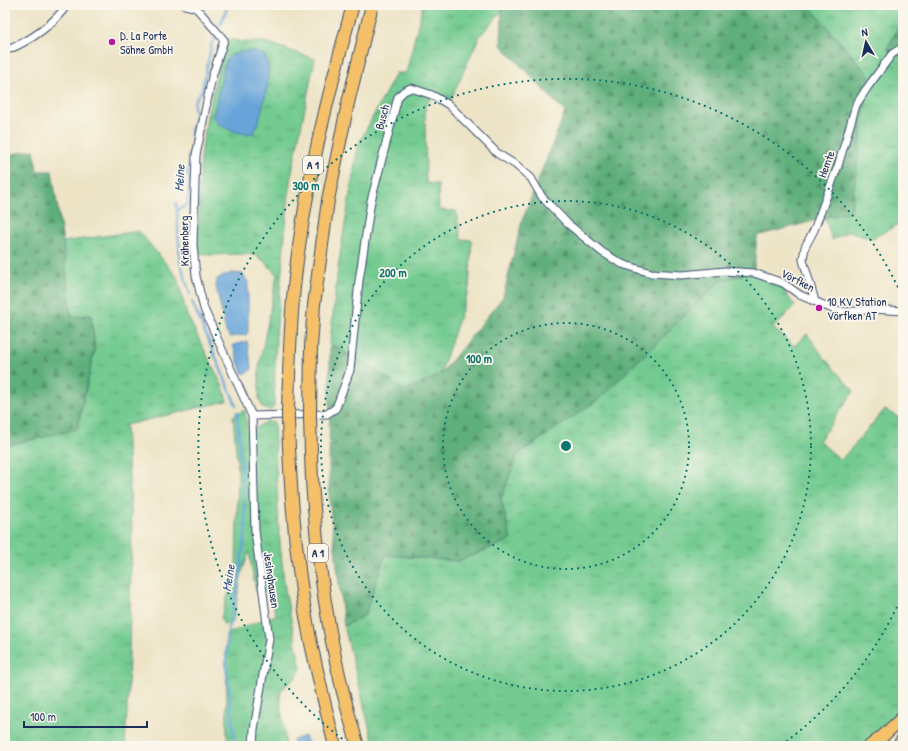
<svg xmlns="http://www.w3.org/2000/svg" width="908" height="751" viewBox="0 0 908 751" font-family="'Patrick Hand',sans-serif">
	<defs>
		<pattern id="grass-tufts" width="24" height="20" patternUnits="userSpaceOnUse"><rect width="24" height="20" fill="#73cb91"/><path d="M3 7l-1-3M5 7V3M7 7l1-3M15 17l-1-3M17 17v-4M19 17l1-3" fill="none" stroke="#5ea57a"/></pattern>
		<pattern id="forest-firs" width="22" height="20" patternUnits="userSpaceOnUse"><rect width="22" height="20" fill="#5eaf7b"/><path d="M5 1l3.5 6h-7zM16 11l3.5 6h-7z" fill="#4d8f68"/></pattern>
	</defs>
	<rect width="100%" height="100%" fill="#fbf7ec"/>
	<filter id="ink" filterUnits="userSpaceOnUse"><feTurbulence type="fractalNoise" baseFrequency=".025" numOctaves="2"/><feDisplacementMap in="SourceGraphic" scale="8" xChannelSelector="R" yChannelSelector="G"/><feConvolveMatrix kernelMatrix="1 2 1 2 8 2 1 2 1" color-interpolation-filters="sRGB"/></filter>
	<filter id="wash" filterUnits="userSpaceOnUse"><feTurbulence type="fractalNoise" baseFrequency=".012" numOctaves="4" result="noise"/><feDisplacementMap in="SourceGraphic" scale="16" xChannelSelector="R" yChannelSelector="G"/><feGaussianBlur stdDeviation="0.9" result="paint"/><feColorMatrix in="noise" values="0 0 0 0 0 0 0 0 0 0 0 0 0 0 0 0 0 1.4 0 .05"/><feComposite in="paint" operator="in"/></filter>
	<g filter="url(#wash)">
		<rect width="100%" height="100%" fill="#ede4c6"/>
		<path fill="url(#grass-tufts)" stroke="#477d78" d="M423 5H502V11L479 37 448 106 433 96 425 106 426 183 438 184 439 210 456 211 461 239 472 240 469 289 440 375 403 391 373 368 330 344 338 267 358 145 396 73H406Z
			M808 5H903V19L887 49 903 57V229L901 223 873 238 861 236 849 231 832 240 825 218 851 211 869 75Z
			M228 39 243 42H265L315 59 290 181 276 334 274 407 270 411 263 408 259 399V367L277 275 264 261 255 255 243 254 209 255 197 252 201 154 207 117 223 48Z
			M139 231 177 277 187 315 223 387 227 401 126 425 132 527 128 694 125 746H5V446L69 431 79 421 95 348 91 315 71 317 63 242Z
			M754 271 780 286 795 306 773 328 794 346 807 334 825 359 854 391 819 441 841 460 885 409 903 420V710L864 746H374L344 626 365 615 385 555 458 561 511 540 501 499 517 455 599 399 719 282Z
			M245 410 248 433 267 421 274 422 279 533 285 590 301 669 294 679 281 690 280 698 286 746H228L227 734 226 634 276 615 269 591 256 592 249 552 248 553 246 561 242 572 233 622 224 625 221 618 236 569 238 473 233 416Z"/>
		<path fill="url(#forest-firs)" stroke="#3c6f6c" d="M502 5H808L869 75 851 211 757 236 754 271 719 282 599 399 517 455 501 499 511 540 458 561 385 555 365 615 344 626 329 496 330 344 373 368 404 391 440 375 503 297 522 221 565 112 501 45Z
			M903 19V57L887 49Z
			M34 150 37 171H52L63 242 71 317 91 315 95 348 77 429 5 446V155Z"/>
		<path fill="#68a4d9" stroke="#426a9c" d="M251 51C256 52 262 53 265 57 275 67 260 121 254 133 240 135 226 130 215 121L213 116 226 60C234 52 240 52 251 51Z
			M232 273 243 274 248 282V332L246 335 230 337 226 332 216 286 217 279 222 276Z
			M247 341 252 369 247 373H242L233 345Z
			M305 736 309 746H295L293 740Z"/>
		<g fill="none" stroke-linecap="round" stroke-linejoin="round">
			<path stroke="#68a4d9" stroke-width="2.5" d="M221 24 228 5
				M176 203 177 210
				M190 294 180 261 177 210 184 207 187 205 190 181 187 172 190 166 189 155 193 146 191 130 196 115 194 108V102L202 90 212 43 215 37
				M192 302 236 405
				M235 746 226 663 228 629 239 580 246 527 237 412"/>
		</g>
	</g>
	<g filter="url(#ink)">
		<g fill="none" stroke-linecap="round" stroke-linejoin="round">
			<g stroke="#3a4a6e" stroke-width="9">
				<path id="minor" d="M185 5 194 7 198 10 224 40 212 77 196 155 193 245 196 276 204 309 252 416 255 531 269 639 254 729 253 746
					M5 51C30 41 51 27 67 5
					M815 301 803 260 805 247 814 230 838 166 856 105 867 88 892 54 903 47
					M252 416 327 414 336 408 350 370 359 281 371 201 398 97 404 91 411 88 432 95 449 105 498 154 516 165 531 178 542 197 567 223 602 252 622 264 651 273 682 275 725 271 754 273 783 283 800 295 835 310 847 312 873 309 903 311"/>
			</g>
			<g stroke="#3a4a6e" stroke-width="12">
				<path id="primary" d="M897 746 903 737"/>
			</g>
			<g stroke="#3a4a6e" stroke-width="14">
				<path id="motorway" d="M310 411 311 347 314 305 328 200 348 103 372 5
					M288 412C289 367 290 322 295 278 305 185 328 95 353 5
					M288 419C290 493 296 567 310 639 318 675 326 711 335 746
					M310 419C311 444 311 470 313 495 319 578 333 666 358 746
					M870 746 883 736 903 717"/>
			</g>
			<use href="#minor" stroke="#fff" stroke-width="7"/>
			<use href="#primary" stroke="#f4c16a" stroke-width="10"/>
			<use href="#motorway" stroke="#f4c16a" stroke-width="12"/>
			<g stroke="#3a4a6e" stroke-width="14" stroke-linecap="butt">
				<path id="motorway-bridge" d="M310 411V419
					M288 412V419"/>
			</g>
			<use href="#motorway-bridge" stroke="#f4c16a" stroke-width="12"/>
		</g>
	</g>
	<g fill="none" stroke="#0f766e" stroke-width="2" stroke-dasharray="2 4">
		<circle cx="566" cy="446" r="123"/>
		<circle cx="566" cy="446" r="245"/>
		<path d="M902 596A368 368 0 0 1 780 746M352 746A368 368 0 1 1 902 296"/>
	</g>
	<g fill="#b5179e" stroke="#fbf7ec" stroke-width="1.5">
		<circle cx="112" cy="42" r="4"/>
		<circle cx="819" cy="308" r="4"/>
	</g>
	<g text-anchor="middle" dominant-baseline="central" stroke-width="3.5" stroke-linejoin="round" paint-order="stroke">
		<g fill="#fbf7ec" stroke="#5e6b89" stroke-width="1">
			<rect x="303" y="156" width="20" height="18" rx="3"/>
			<rect x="308" y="544" width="20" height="18" rx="3"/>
		</g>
		<g font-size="11" font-weight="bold" fill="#1b2f5e">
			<text x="313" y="165">A 1</text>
			<text x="318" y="553">A 1</text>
		</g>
		<g font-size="12" fill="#1b2f5e" stroke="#fbf7ec" text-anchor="start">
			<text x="120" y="35">D. La Porte<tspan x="120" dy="14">Söhne GmbH</tspan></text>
			<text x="827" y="301">10 KV Station<tspan x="827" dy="14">Vörfken AT</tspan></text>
		</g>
		<g font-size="12" fill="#1b2f5e" stroke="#fbf7ec">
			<text transform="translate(382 117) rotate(-75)">Busch</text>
			<text transform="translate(826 164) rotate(-70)">Hemte</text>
			<text transform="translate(184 241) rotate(-91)">Krähenberg</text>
			<text transform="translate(798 280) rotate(27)">Vörfken</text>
			<text transform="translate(272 580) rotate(82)">Jesinghausen</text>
		</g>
		<g font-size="13" font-style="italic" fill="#365889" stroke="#fbf7ec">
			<text transform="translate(179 178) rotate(-87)">Meine</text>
			<text transform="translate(228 578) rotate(-81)">Meine</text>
		</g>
	</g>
	<circle cx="566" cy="446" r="6" fill="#0f766e" stroke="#fbf7ec" stroke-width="2"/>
	<g font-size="12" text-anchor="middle" font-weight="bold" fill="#0f766e" stroke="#fbf7ec" stroke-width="3.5" stroke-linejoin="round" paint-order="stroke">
		<text x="306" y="190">300 m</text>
		<text x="393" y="277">200 m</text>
		<text x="479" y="363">100 m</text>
	</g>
	<rect width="908" height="751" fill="none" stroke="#fbf7ec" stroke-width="20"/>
	<g transform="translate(866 42) rotate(351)" stroke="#fbf7ec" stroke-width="3" paint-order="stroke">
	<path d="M0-3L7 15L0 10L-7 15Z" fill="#1b2f5e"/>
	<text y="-6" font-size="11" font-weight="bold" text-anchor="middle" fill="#1b2f5e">N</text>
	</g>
	<path d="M24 721v6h123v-6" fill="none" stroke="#1b2f5e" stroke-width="2"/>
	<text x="30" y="721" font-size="12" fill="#1b2f5e" stroke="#fbf7ec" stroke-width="3" paint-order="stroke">100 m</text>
</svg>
